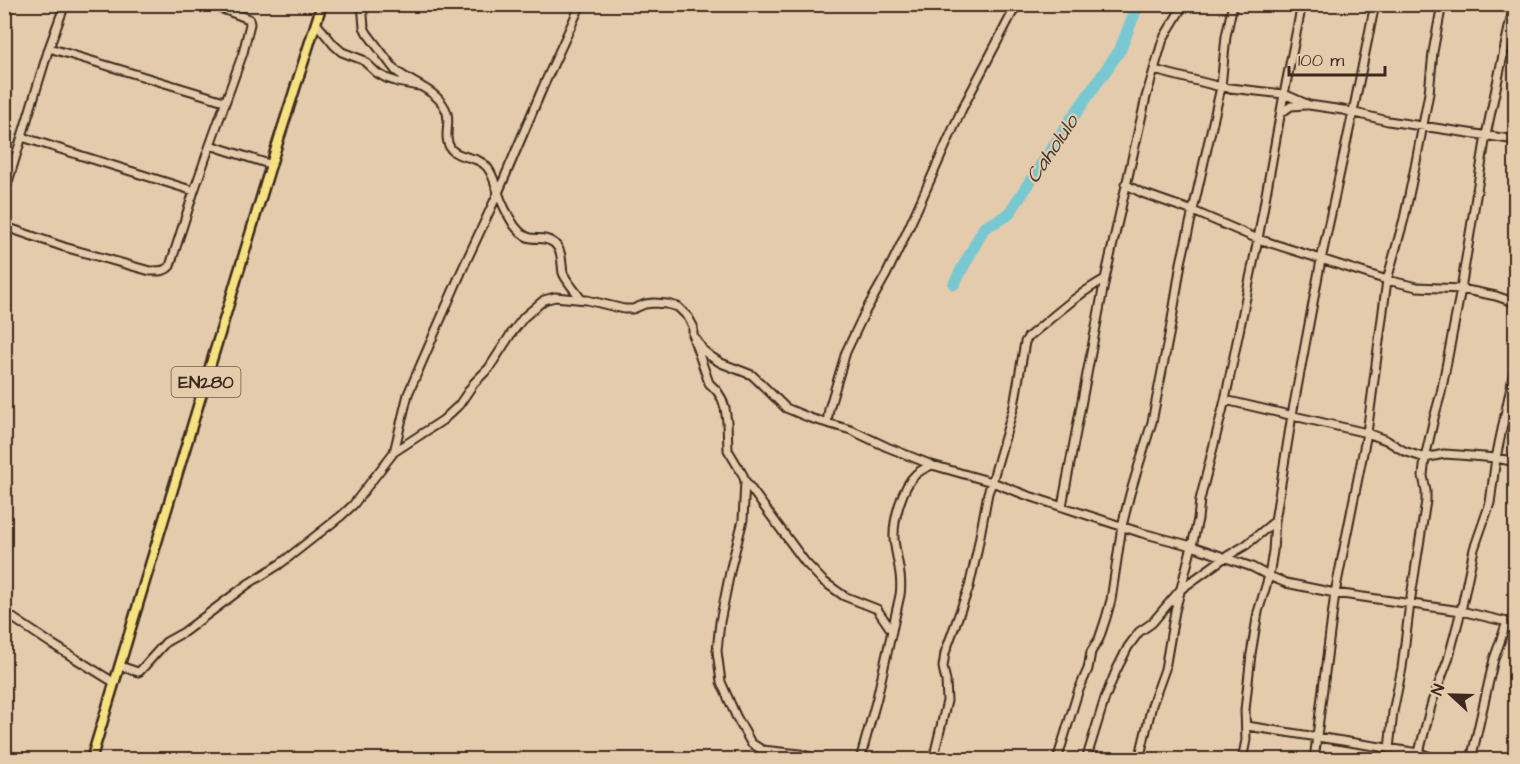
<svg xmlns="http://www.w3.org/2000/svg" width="1520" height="764" viewBox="0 0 1520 764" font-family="'Architects Daughter',sans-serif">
	<rect width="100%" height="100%" fill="#e4cbac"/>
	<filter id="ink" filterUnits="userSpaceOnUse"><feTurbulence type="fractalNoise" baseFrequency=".0167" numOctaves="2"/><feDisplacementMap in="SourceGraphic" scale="12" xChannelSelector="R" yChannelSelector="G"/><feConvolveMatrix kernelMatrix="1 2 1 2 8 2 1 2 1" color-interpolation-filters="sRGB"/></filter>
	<g filter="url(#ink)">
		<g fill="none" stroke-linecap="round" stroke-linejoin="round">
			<path stroke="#78c8d2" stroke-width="12" d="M954 284 984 228 1008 215 1068 124 1120 50 1135 12 1140 4"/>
			<g stroke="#3b2a1e" stroke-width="11">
				<path id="minor" d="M207 4 228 11 249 19 250 24 243 53 210 145
					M362 4 364 27 367 33 395 70C411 84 440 90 447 113 450 125 443 138 451 149 459 159 477 155 487 167 493 174 495 184 498 192 502 204 507 214 514 225 531 248 539 232 554 243 563 251 561 262 563 273 566 281 576 291 581 299
					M1442 4 1433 52 1429 93 1415 167 1404 219 1387 280 1417 287 1461 289 1496 296 1516 303
					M316 23 334 45 342 52 363 60 377 73 386 78 398 82 419 86
					M49 48 224 101
					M1154 70 1221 87 1284 94 1309 105 1343 110 1388 121 1516 140
					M1281 113 1291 106 1306 105
					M22 137 194 191
					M1125 184 1142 193 1193 211 1258 239 1387 280 1367 433 1386 440 1404 451 1425 458 1444 454 1459 455 1496 458 1516 462
					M4 195 49 48 65 4
					M4 225 12 229 64 247 150 271C157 271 165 272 170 266L194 191 210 145 272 165
					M694 340 709 383 717 391 722 399 725 408 727 422 728 450 743 475 745 481 743 520 731 567 720 622 717 651 721 682 736 716 751 743 762 750 800 754 820 760
					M1516 362 1496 458 1490 503 1474 549 1461 611 1516 624
					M1225 400 1367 433 1335 593 1314 760
					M827 423 829 409 846 352 865 312 886 275 906 234 962 109 1017 4
					M394 452 408 394 463 268 498 193 543 87 581 4
					M746 482 805 562 823 581 844 596 877 609 892 631
					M1062 506 1105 279 1146 97 1163 39 1184 4
					M4 612 52 644 115 683
					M120 666 138 672 140 671 166 642 184 632 248 584 280 564 341 516 353 505 394 452 443 420 459 405 474 383 489 368 511 334 524 317 544 300 555 297 587 300 624 309H633L645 304 654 303 667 304 678 307 688 317 693 326V335L703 350 710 356 721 363 752 375 786 408 810 418 851 430 887 447 932 465 992 482 1026 495 1142 533 1192 546 1252 567 1269 576 1286 583 1335 593 1461 611 1448 660 1432 702 1417 760
					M1247 726 1419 753 1440 760
					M1389 749 1393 712 1402 668 1410 603 1426 501V491L1423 476 1425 458 1434 418 1441 393 1461 289 1486 135 1514 4
					M860 760 877 698 900 595C903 576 896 558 894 539 893 520 902 487 916 474 921 470 927 467 932 465
					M933 760 947 701 946 681 943 667 945 653 969 587 977 552 988 493 992 482 1014 406 1025 342 1028 337C1053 317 1077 294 1105 279
					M1057 760 1078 692 1088 669 1091 652 1099 639 1106 618 1111 600 1122 526 1130 494 1152 422 1171 325 1181 263 1221 87 1226 36 1233 4
					M1086 760 1105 698 1116 671 1128 647 1139 632 1152 623 1180 590 1224 558 1246 545 1275 521
					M1139 760 1152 705 1165 669 1175 611 1192 546 1198 519 1200 500 1225 400 1258 239 1284 94 1302 4
					M1242 760 1246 740 1245 710 1251 654 1258 612 1269 576 1273 551 1275 521 1292 415 1321 260 1353 112 1375 4
					M1471 760 1494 659 1507 622"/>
			</g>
			<g stroke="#3b2a1e" stroke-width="13">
				<path id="major" d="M91 760 277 145 322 4"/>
			</g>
			<use href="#minor" stroke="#e4cbac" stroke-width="7"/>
			<use href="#major" stroke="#f7e281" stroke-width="8"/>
		</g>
	</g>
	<g text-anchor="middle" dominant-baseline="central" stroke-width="4.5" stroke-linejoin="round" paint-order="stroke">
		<rect fill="#e4cbac" stroke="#6e5a49" stroke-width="1.5" x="171.5" y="367" width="69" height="30" rx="4.5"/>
		<g font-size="18" font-weight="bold" fill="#3b2a1e">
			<text x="206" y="382">EN280</text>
		</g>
		<g font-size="21" font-style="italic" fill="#413a30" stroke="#e4cbac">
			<text transform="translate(1052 149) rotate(-56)">Caholulo</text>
		</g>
	</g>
	<rect width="1520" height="764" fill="none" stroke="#e4cbac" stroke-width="24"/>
	<rect x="12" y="12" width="1496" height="740" fill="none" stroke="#3b2a1e" stroke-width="2" filter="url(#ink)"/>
	<g transform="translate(1451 695) rotate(292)" stroke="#e4cbac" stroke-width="4.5" paint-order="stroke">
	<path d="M0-4.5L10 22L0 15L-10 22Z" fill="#3b2a1e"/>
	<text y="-9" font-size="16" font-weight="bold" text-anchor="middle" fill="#3b2a1e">N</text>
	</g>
	<path d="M1289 66v9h96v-9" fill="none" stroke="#3b2a1e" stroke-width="3"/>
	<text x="1298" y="66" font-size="18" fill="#3b2a1e" stroke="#e4cbac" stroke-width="4.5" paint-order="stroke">100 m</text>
</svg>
